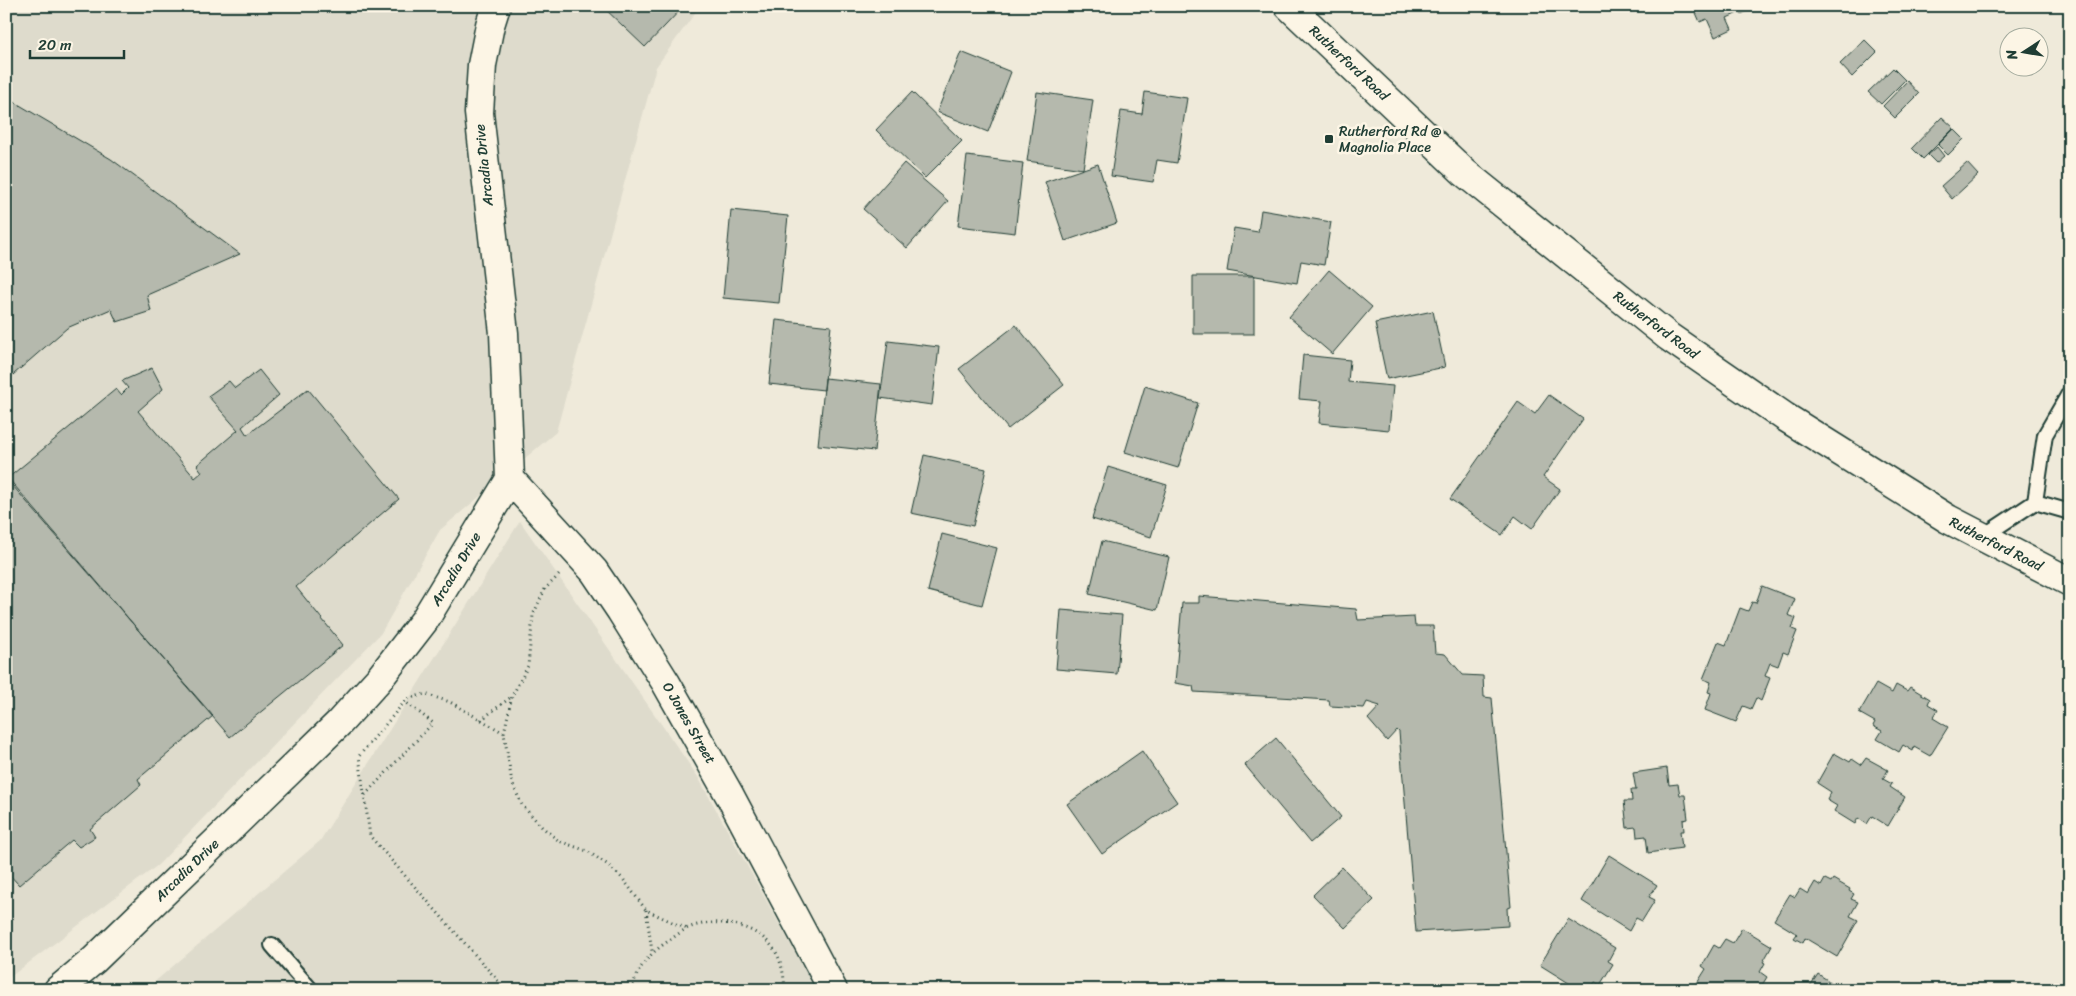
<svg xmlns="http://www.w3.org/2000/svg" width="2076" height="996" viewBox="0 0 2076 996" font-family="Sriracha,sans-serif">
	<rect width="100%" height="100%" fill="#efeada"/>
	<filter id="ink" filterUnits="userSpaceOnUse"><feTurbulence type="fractalNoise" baseFrequency=".02" numOctaves="2"/><feDisplacementMap in="SourceGraphic" scale="10" xChannelSelector="R" yChannelSelector="G"/><feConvolveMatrix kernelMatrix="1 2 1 2 8 2 1 2 1" color-interpolation-filters="sRGB"/></filter>
	<g filter="url(#ink)">
		<path fill="#dedbcc" d="M6 6H700L656 67 556 432 440 530 381 633 158 865 6 980Z
			M520 521 698 777 816 990H145L320 841Z"/>
		<path fill="#b5b9ad" stroke="#1f3d34" d="M602 6H684L645 47Z
			M1693 6H1746L1748 11 1741 14 1740 12 1727 18 1732 29 1715 37 1707 19 1700 22Z
			M1865 40 1877 52 1852 77 1840 64Z
			M961 52 1011 72 988 132 937 112Z
			M1893 68 1905 80 1881 104 1868 92Z
			M1907 81 1919 94 1895 118 1883 106Z
			M912 92 962 141 925 178 876 130Z
			M1037 92 1093 100 1083 169 1027 161Z
			M1145 92 1187 98 1177 163 1157 160 1153 182 1111 176 1121 111 1142 114Z
			M6 97 111 159 240 254 147 295 151 311 117 322 111 309 67 328 6 381Z
			M1942 117 1954 128 1923 159 1912 148Z
			M1954 129 1964 139 1948 155 1938 145Z
			M1937 147 1944 156 1936 163 1928 155Z
			M967 156 1023 163 1015 233 958 226Z
			M904 163 948 201 907 248 863 209Z
			M1967 163 1978 175 1952 199 1941 186Z
			M1098 164 1117 223 1065 241 1045 182Z
			M731 210 788 216 779 303 723 298Z
			M1261 210 1331 222 1324 265 1301 261 1297 283 1227 271 1234 228 1258 232Z
			M1329 270 1372 307 1332 354 1289 317Z
			M1193 276H1254V334H1193Z
			M1433 311 1445 367 1387 379 1375 323Z
			M776 320 831 326 824 390 769 384Z
			M1016 325 1064 385 1008 429 959 369Z
			M888 341 939 347 932 405 880 398Z
			M1303 355 1350 360 1348 382 1393 386 1389 430 1319 423 1322 401 1299 399Z
			M152 368 163 389 138 411 195 478 202 472 197 465 238 430 208 396 229 381 235 388 259 370 279 395 242 427 247 435 308 389 399 499 296 587 343 645 230 737 8 478 116 389 121 395 128 388 122 381Z
			M825 378 881 384 874 451 818 445Z
			M1145 386 1198 403 1178 468 1125 452Z
			M1549 395 1583 419 1543 477 1560 489 1532 529 1515 516 1502 535 1450 499 1518 402 1535 414Z
			M924 455 986 469 973 526 911 513Z
			M1108 467 1167 485 1151 537 1092 519Z
			M6 478 213 716 138 779 141 785 90 829 95 837 79 847 72 840 19 885 6 871Z
			M942 534 997 548 982 605 928 591Z
			M1102 541 1169 557 1157 610 1089 594Z
			M1762 586 1795 599 1788 615 1796 618 1792 629 1797 631 1788 654 1783 652 1778 666 1770 663 1765 676 1770 678 1761 701 1756 698 1751 709 1743 706 1736 722 1705 710 1711 693 1708 692 1711 682 1703 679 1718 642 1726 645 1740 608 1748 611 1752 602 1756 603Z
			M1199 596 1356 609 1358 620 1414 617 1415 626H1433L1435 653 1445 654 1463 675 1483 676 1484 697 1492 698 1511 907 1507 908 1508 926 1416 932 1399 732 1397 730 1387 741 1368 719 1380 706 1367 702 1364 708 1330 706 1329 700 1194 692 1193 686 1175 683 1182 603H1199Z
			M1061 610 1122 615 1117 674 1056 669Z
			M1876 684 1892 693 1896 685 1907 691 1910 687 1930 699 1928 704 1938 710 1933 718 1948 727 1930 756 1914 747 1913 751 1903 745 1899 752 1877 739 1882 731 1873 726 1875 722 1859 713Z
			M1276 738 1341 817 1310 843 1245 765Z
			M1142 751 1177 802 1102 854 1067 804Z
			M1834 753 1850 762 1852 759 1861 765 1866 758 1888 770 1883 779 1892 784 1890 787 1905 797 1888 826 1872 816 1867 824 1858 818 1855 824 1834 811 1837 806 1827 800 1831 792 1817 783Z
			M1667 768 1669 785 1678 784 1680 795H1685L1688 819 1683 820 1684 831H1680L1682 848 1648 853 1646 836 1637 837 1636 827 1627 828 1624 801H1632L1631 790H1636L1633 773Z
			M1609 855 1657 885 1649 897 1655 900 1642 921 1636 918 1629 931 1582 901Z
			M1342 867 1374 900 1345 928 1313 895Z
			M1825 879 1831 882 1833 879 1850 889 1849 891 1854 894 1851 899 1858 902 1850 916 1858 920 1837 957 1805 938 1803 943 1794 938 1797 934 1774 920 1790 894 1795 897 1800 889 1808 894 1815 882 1821 886Z
			M1568 919 1615 948 1608 961 1613 964 1600 985 1595 982 1590 990H1580L1540 965Z
			M1742 928 1772 946 1763 962 1765 963 1760 972 1767 977 1759 990H1687L1690 985 1694 988 1706 969 1702 966 1714 945 1719 948 1725 939 1733 943Z
			M1818 974 1843 990H1804L1805 987 1808 989Z"/>
		<g fill="none" stroke-linecap="round" stroke-linejoin="round">
			<g stroke="#1f3d34" stroke-width="18">
				<path id="lane" d="M2035 502 2045 435 2070 392
					M1982 537 2035 502 2070 512
					M272 945 311 990"/>
			</g>
			<g stroke="#1f3d34" stroke-width="31">
				<path id="street" d="M510 479 594 571 621 611 666 683 730 796 833 990
					M58 990 94 960 339 723 379 679 424 621 510 479 504 333 479 113 482 65 490 25 496 6"/>
			</g>
			<g stroke="#1f3d34" stroke-width="31">
				<path id="secondary" d="M1289 6 1465 173 1669 337 1785 417 1948 519 2070 582"/>
			</g>
			<path stroke="#1f3d34" stroke-width="3" stroke-dasharray="1 4" stroke-linecap="butt" d="M559 575 545 589 533 615 528 666 512 696 504 733 512 783 522 805 542 827 559 841 587 851 608 865 623 879 646 910 687 929
				M481 720 511 697
				M504 733 450 702 425 694 407 699 359 756 370 836 506 990
				M365 795 433 723 405 702
				M646 910 652 951
				M632 990C636 969 650 953 667 942 673 938 680 932 686 929 712 917 750 923 769 943 781 955 784 974 785 990"/>
			<use href="#lane" stroke="#fcf5e5" stroke-width="14"/>
			<use href="#street" stroke="#fcf5e5" stroke-width="28"/>
			<use href="#secondary" stroke="#fcf5e5" stroke-width="28"/>
		</g>
	</g>
	<rect fill="#1f3d34" stroke="#fcf5e5" stroke-width="2" x="1324" y="134" width="10" height="10" rx="2.5"/>
	<g text-anchor="middle" dominant-baseline="central" stroke-width="5" stroke-linejoin="round" paint-order="stroke">
		<g font-size="14" fill="#1f3d34" stroke="#fcf5e5">
			<text transform="translate(1349 63) rotate(43)">Rutherford Road</text>
			<text transform="translate(484 165) rotate(-96)">Arcadia Drive</text>
			<text transform="translate(1656 325) rotate(37)">Rutherford Road</text>
			<text transform="translate(1996 544) rotate(27)">Rutherford Road</text>
			<text transform="translate(456 569) rotate(-59)">Arcadia Drive</text>
			<text transform="translate(689 723) rotate(60)">O Jones Street</text>
			<text transform="translate(187 870) rotate(-44)">Arcadia Drive</text>
		</g>
		<g font-size="14" fill="#1f3d34" stroke="#fcf5e5" text-anchor="start">
			<text x="1339" y="131">Rutherford Rd @<tspan x="1339" dy="16">Magnolia Place</tspan></text>
		</g>
	</g>
	<rect width="2076" height="996" fill="none" stroke="#fcf5e5" stroke-width="25"/>
	<rect x="12" y="12" width="2051" height="971" fill="none" stroke="#1f3d34" stroke-width="2" filter="url(#ink)"/>
	<g transform="translate(2024 52) rotate(258)"><circle r="24" fill="#fcf5e5" stroke="#a4ab9e"/>
	<path d="M0-4L9 19L0 12L-9 19Z" fill="#1f3d34"/>
	<text y="-8" font-size="14" font-weight="bold" text-anchor="middle" fill="#1f3d34">N</text>
	</g>
	<path d="M30 50v8h94v-8" fill="none" stroke="#1f3d34" stroke-width="2.5"/>
	<text x="38" y="50" font-size="15" fill="#1f3d34" stroke="#fcf5e5" stroke-width="4" paint-order="stroke">20 m</text>
</svg>
